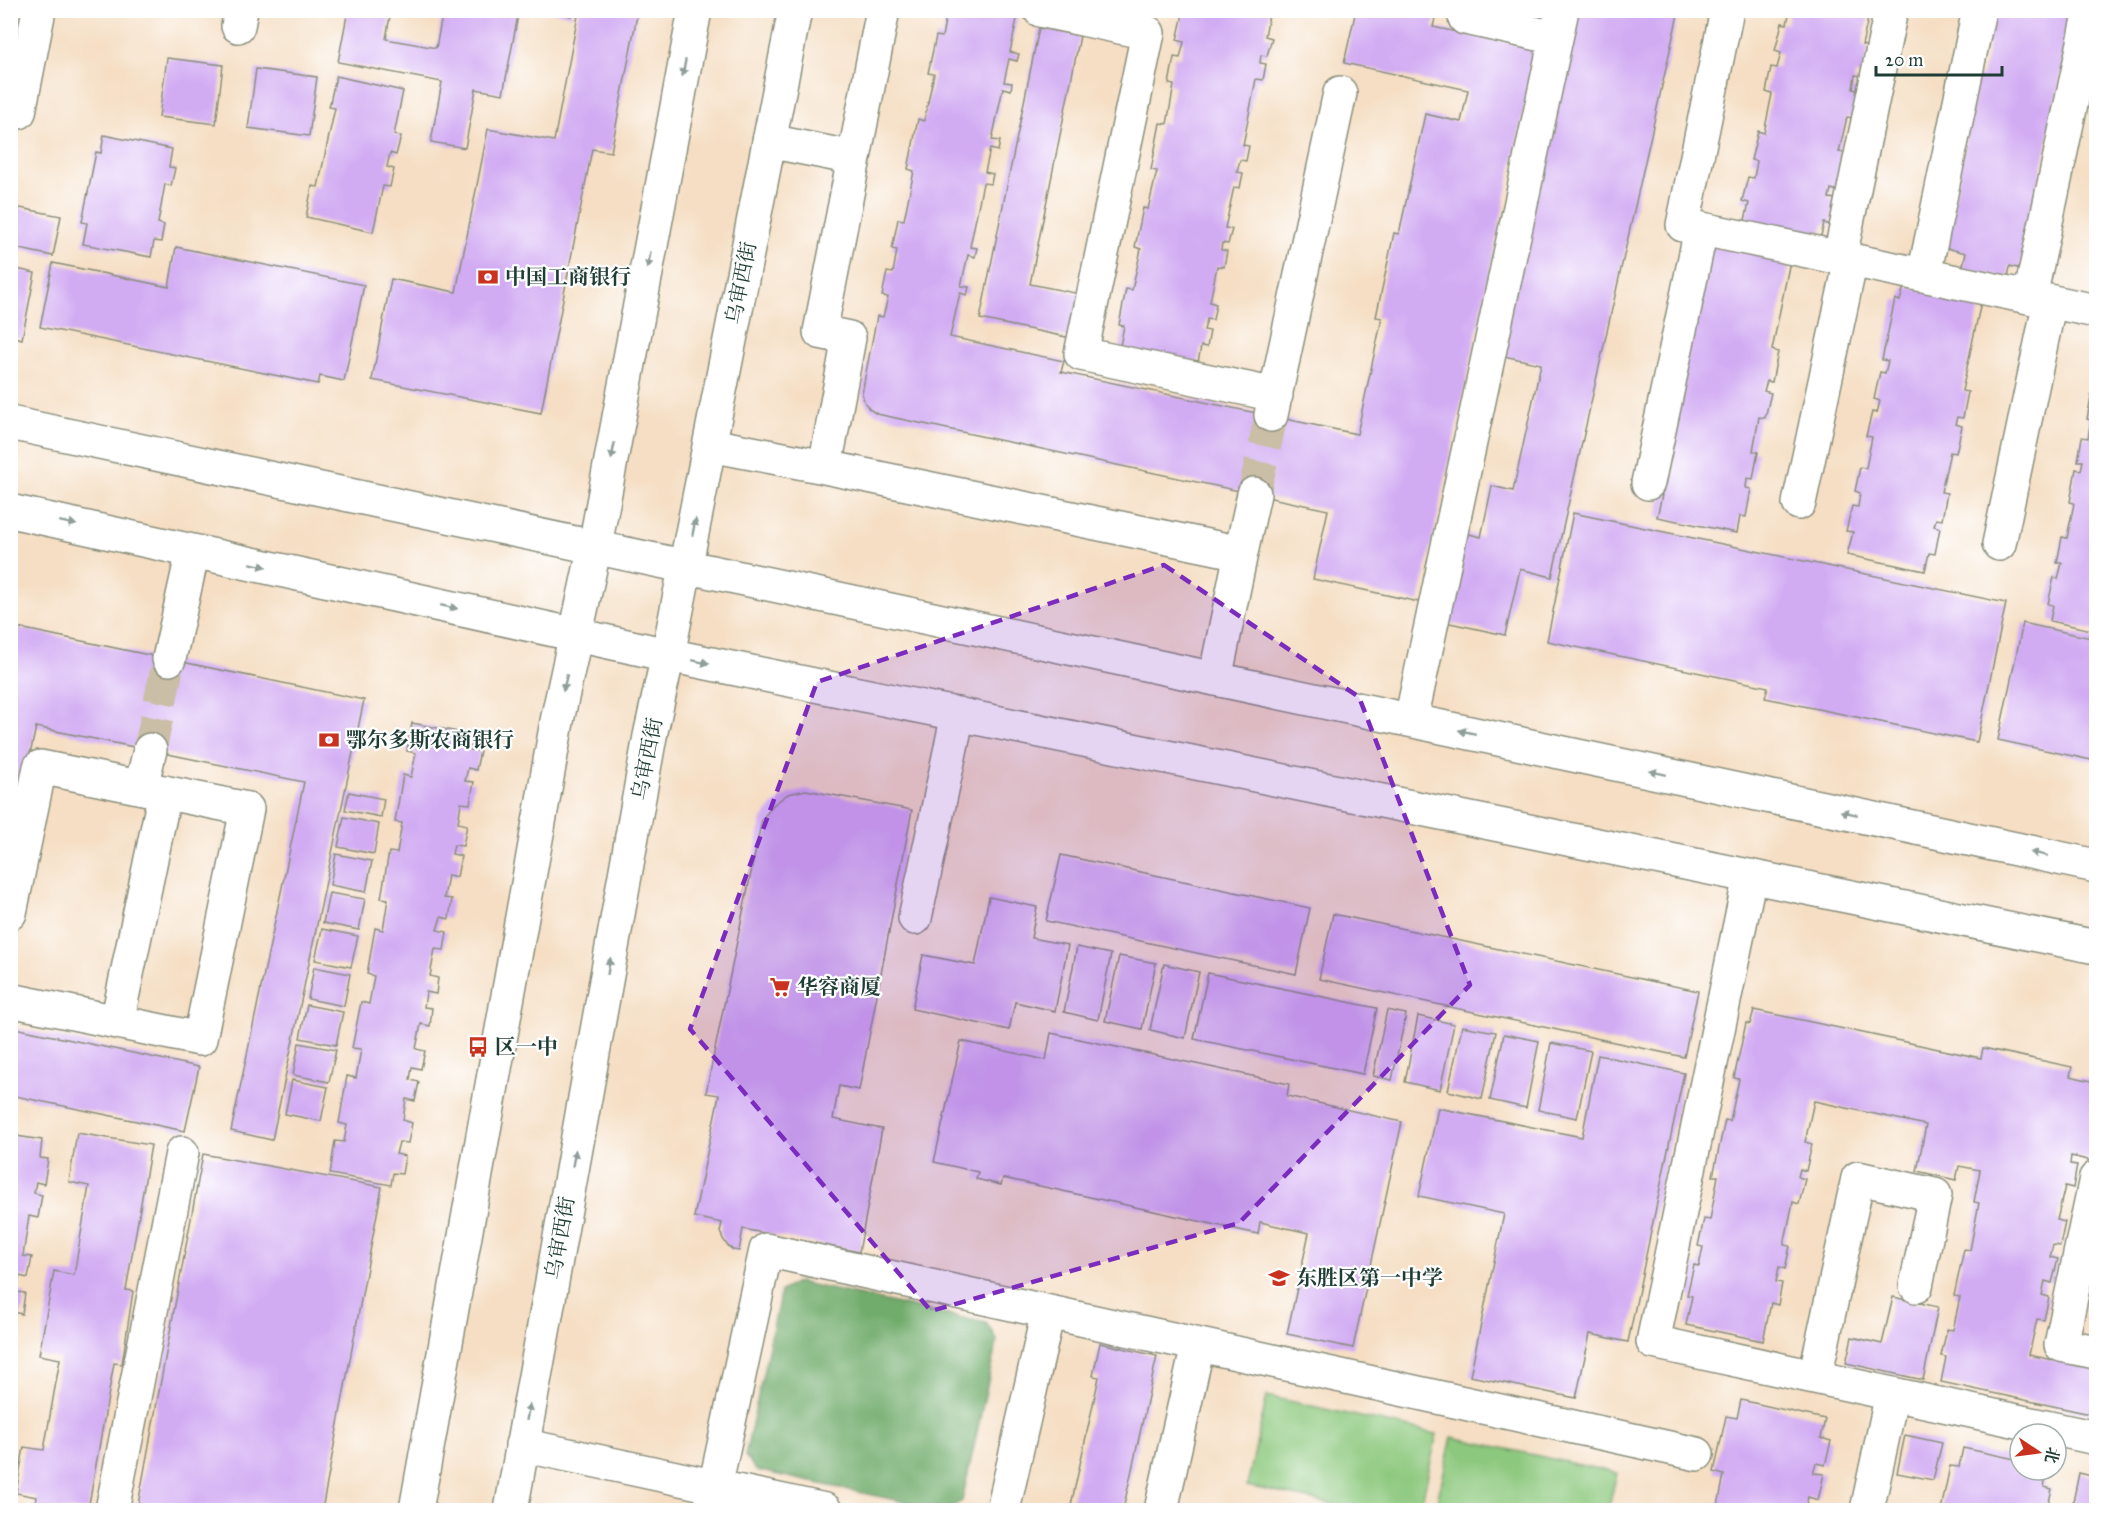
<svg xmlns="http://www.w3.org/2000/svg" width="2107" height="1521" viewBox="0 0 2107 1521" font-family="'IM FELL Great Primer','Noto Serif SC',serif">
	<rect width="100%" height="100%" fill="#fff"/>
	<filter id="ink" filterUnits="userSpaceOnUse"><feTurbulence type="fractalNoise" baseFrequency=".0167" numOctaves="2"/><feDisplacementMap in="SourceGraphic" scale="12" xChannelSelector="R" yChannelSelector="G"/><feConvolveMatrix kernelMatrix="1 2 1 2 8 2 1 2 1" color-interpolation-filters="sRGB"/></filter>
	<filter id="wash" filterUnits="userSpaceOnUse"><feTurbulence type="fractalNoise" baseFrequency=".008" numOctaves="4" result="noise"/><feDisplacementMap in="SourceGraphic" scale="24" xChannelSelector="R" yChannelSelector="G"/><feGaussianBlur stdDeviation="1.35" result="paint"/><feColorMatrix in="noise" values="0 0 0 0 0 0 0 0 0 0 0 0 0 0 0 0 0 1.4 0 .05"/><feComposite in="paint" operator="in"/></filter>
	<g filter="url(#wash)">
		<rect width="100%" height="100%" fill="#f5dec3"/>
		<path fill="#8cc87d" stroke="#568258" stroke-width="1.5" d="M1267 1396 1437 1434 1420 1510H1359L1247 1486Z
			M1452 1437 1617 1473 1608 1510H1435Z"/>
		<path fill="#71ac6c" stroke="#487450" stroke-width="1.5" d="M798 1282 986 1323 997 1340 962 1501 945 1510H942L756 1470 745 1456 781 1291Z"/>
		<g id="blocks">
			<path fill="#d2acf3" d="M348 10H391L386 39 436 48 443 10H519L503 94 476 89 465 148 431 142 442 82 338 62Z
				M546 10H572L571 16Z
				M579 10H638L611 152 592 149 541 413 372 380 391 279 456 292 488 129 554 141Z
				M947 10H1019L1010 52 1019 54 1017 61 1009 59 1004 82 1012 83 1011 90 1003 88 992 140 1000 141 998 151 990 149 985 172 993 174 991 184 983 183 970 247 977 248 975 257 968 255 961 286 969 287 967 295 960 293 950 337 1064 361 1061 372 1357 434 1382 318 1376 317 1394 233 1399 234 1425 114 1461 122 1468 90 1344 63 1356 10H1437L1433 27 1537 49 1419 602 1313 579 1328 510 877 414 869 409 864 401 862 393 877 316 883 317 888 297 882 296 887 272 893 273 897 250 892 249 898 219 904 220 914 171 908 169 918 119 924 121 934 74 928 73 936 36 942 37Z
				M1184 10H1270L1265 36 1272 38 1267 56 1261 55 1260 63 1266 64 1263 80 1256 79 1243 145 1249 146 1246 161 1240 160 1237 172 1243 173 1240 188 1234 187 1225 228 1232 229 1228 244 1222 243 1221 250 1227 251 1224 267 1217 266 1210 302 1216 304 1213 320 1207 319 1204 330 1210 331 1207 347 1201 346 1197 368 1119 351 1124 326 1119 325 1126 289 1132 290 1141 249 1135 247 1143 208 1148 209 1157 171 1151 170 1160 123 1167 124 1174 85 1169 84 1174 57 1180 58 1184 42 1177 40Z
				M1494 10H1538L1536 20Z
				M1571 10H1679L1552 577 1520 569 1505 635 1445 622 1465 533 1481 537 1492 486 1513 491 1541 364 1494 354Z
				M1790 10H1870L1862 45 1869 47 1862 76 1855 75 1853 89 1860 91 1853 118 1847 117 1839 152 1846 153 1838 191 1831 189 1829 198 1836 199 1831 225 1824 223 1820 240 1744 224 1749 203 1742 201 1748 177 1754 178 1757 161 1751 160 1758 131 1764 133 1772 94 1766 92 1771 67 1777 68 1781 53 1775 51 1782 23 1787 24Z
				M1991 10H2075L2021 269 2010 266 2008 278 1962 269 1966 253 1946 248 1977 76 1982 77 1989 43 1984 42Z
				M1039 28 1080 36 1030 284 1085 295 1076 339 980 319Z
				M167 58 223 65 216 124 159 117Z
				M256 69 317 77 309 136 248 128Z
				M336 76 403 91 394 135 401 136 396 155 390 153 387 167 394 169 390 187 383 186 373 232 306 217 312 186 318 187 335 108 329 107Z
				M104 135 172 149 169 167 175 168 171 186 165 184 158 223 164 225 161 242 154 241 151 257 83 244 87 223 82 222 96 152 101 153Z
				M10 206 61 216 53 256 10 247Z
				M1711 245 1790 261 1772 350 1778 352 1772 382 1767 381 1764 391 1771 393 1765 418 1759 417 1753 451 1758 452 1753 479 1747 478 1746 488 1751 489 1746 517 1740 516 1737 533 1657 517 1662 495 1656 493Z
				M176 247 364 285 344 381 320 376 318 384 40 327 53 263 169 287Z
				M17 269 35 273 22 339 10 336V273L16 275Z
				M1904 286 1981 302 1962 391 1968 392 1963 418 1957 417 1955 424 1962 426 1956 453 1950 452 1941 492 1947 493 1942 520 1936 519 1934 526 1940 528 1935 554 1929 553 1925 571 1847 555 1853 532 1846 531 1852 506 1858 507 1860 493 1855 491 1860 467 1866 468 1872 437 1866 436 1872 412 1877 413 1880 401 1874 399 1880 372 1885 373 1888 361 1882 360 1895 299 1900 301Z
				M2095 375H2096V631L2050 621 2053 605 2048 604 2054 577 2058 579 2062 563H2057L2062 537 2067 538 2074 503 2070 502 2076 469 2081 470 2083 461H2078L2082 437 2088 438 2091 420 2087 419Z
				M1573 513 2006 603 1977 742 1765 698 1768 687 1547 641Z
				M2023 623 2096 639V761L1998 740Z
				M10 626 364 700 272 1140 231 1131 304 782 36 727 10 846Z
				M412 723 474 735 471 750 480 751 476 770 468 768 465 781 474 782 470 804 461 803 458 823 467 825 463 846 454 845 452 854 461 856 457 877 448 875 444 898 452 899 449 919 441 917 437 930 447 932 444 950 435 949 430 976 438 978 436 994 426 992 424 1007 432 1008 430 1026 421 1024 416 1049 425 1051 421 1069 412 1067 410 1080 419 1082 415 1101 406 1099 403 1120 412 1123 408 1143 399 1142 396 1154 405 1156 402 1174 393 1173 391 1185 330 1174 335 1141 344 1142 347 1125 339 1123 347 1076 356 1078 361 1049 352 1048 361 1002 369 1004 374 976 367 974 375 928 383 930 388 899 381 898 389 852 397 853 402 823 395 822 403 775 411 777 416 753 407 751Z
				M806 790 912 810 859 1090 839 1086 833 1119 882 1129 859 1252 743 1229 739 1251 733 1250 727 1245 723 1239 720 1232 722 1223 694 1217 719 1095 706 1093 762 819 773 805 788 794Z
				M349 792 384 799 381 817 345 810Z
				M344 817 379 824 374 854 338 847Z
				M336 854 372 861 366 892 330 885Z
				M1061 855 1310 908 1296 974 1046 921Z
				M329 893 365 899 359 930 323 923Z
				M989 897 1037 907 1031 938 1068 945 1055 1011 1015 1002 1009 1030 912 1009 923 955 975 965Z
				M1333 914 1698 991 1684 1057 1319 979Z
				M322 929 358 936 351 967 315 960Z
				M1077 947 1111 954 1098 1020 1064 1012Z
				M1119 956 1156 963 1142 1029 1105 1021Z
				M1164 964 1199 972 1185 1038 1150 1030Z
				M314 967 350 974 344 1006 308 999Z
				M1208 973 1377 1008 1363 1074 1194 1039Z
				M307 1005 343 1012 336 1045 300 1038Z
				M1387 1010 1406 1014 1392 1080 1373 1076Z
				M1754 1010 1981 1058 1983 1048 2072 1067 2070 1076 2096 1082V1162L2071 1156 2070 1164 2077 1165 2073 1188 2065 1186 2057 1220 2065 1222 2060 1246 2053 1245 2050 1257 2058 1259 2052 1283 2045 1281 2042 1295 2049 1297 2044 1320 2037 1319 2029 1355 2096 1369 2095 1415 1941 1382 1946 1357 1941 1356 1947 1329 1953 1330 1960 1297 1954 1296 1964 1249 1970 1250 1979 1203 1974 1202 1980 1170 1959 1166 1956 1180 1917 1171 1926 1125 1814 1101 1805 1142 1812 1144 1806 1171 1800 1169 1798 1177 1805 1179 1799 1204 1793 1202 1784 1245 1790 1246 1785 1269 1779 1267 1776 1282 1782 1283 1778 1305 1771 1303 1763 1341 1686 1325 1692 1296 1687 1295 1694 1265 1699 1266 1703 1247 1698 1246 1704 1219 1710 1220 1718 1176H1713L1725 1120 1730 1121 1739 1079 1734 1078 1746 1023 1750 1024Z
				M1418 1016 1454 1024 1440 1090 1405 1082Z
				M1462 1026 1496 1032 1482 1099 1448 1091Z
				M10 1027 199 1067 185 1131 10 1095Z
				M1051 1033 1289 1084 1287 1096 1402 1122 1353 1348 1287 1334 1309 1233 1260 1222 1258 1234 1003 1178 1001 1185 976 1179 978 1172 934 1162 961 1041 1046 1060Z
				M1504 1034 1539 1041 1526 1108 1490 1100Z
				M299 1043 336 1050 329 1082 293 1075Z
				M1551 1043 1591 1051 1577 1118 1538 1110Z
				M1598 1055 1684 1073 1628 1342 1590 1334 1576 1398 1470 1376 1504 1214 1419 1196 1438 1108 1582 1137Z
				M292 1080 328 1087 321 1121 285 1114Z
				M77 1133 151 1145 126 1290 133 1291 122 1364 114 1363 88 1510H34L37 1497 16 1493 24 1447 44 1450 60 1359 39 1355 54 1271 74 1275 89 1186 69 1182Z
				M10 1135 42 1140 40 1158 48 1159 44 1184 36 1182 34 1193 42 1195 38 1218 29 1216 23 1256 32 1257 28 1278 19 1276 17 1292 25 1293 22 1314 13 1312 12 1318Z
				M203 1154 382 1187 322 1510H137Z
				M1893 1297 1938 1307 1923 1380 1846 1363 1852 1337 1882 1344Z
				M1100 1343 1157 1356 1123 1510H1070L1099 1377 1093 1376Z
				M1741 1400 1825 1419 1821 1438 1831 1441 1825 1465 1816 1463 1813 1473 1824 1474 1818 1500 1808 1497 1805 1510H1706L1707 1504 1718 1506 1724 1475 1714 1472 1726 1416 1737 1418Z
				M1905 1435 1942 1443 1933 1480 1897 1473Z
				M1963 1448 2020 1460V1470H2047L2044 1487 2052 1489 2047 1510H1941L1950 1466 1959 1467Z
				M2079 1473 2096 1477V1510L2072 1507Z"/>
		</g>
	</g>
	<g filter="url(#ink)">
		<use href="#blocks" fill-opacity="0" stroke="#8a8e7c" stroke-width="1.5"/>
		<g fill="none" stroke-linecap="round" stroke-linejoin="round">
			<path stroke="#cabea6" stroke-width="33" stroke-dasharray="33 16" stroke-linecap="butt" d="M1254 494 1271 417
				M150 750 169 659"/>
			<g stroke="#8a8e7c" stroke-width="36">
				<path id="minor" d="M1040 10 1148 33 1081 354 1276 395
					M1466 10 1465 18 1556 38
					M1727 10 1683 225 2096 311
					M238 26 241 10
					M10 110 19 112 39 10
					M769 141 854 158
					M1840 257 1891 10
					M1924 275 1979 10
					M2030 297 2091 10
					M1271 415 1340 93
					M10 423 2096 866
					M710 445 825 467 849 338 820 332 883 10
					M825 467 1241 553 1215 679
					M1648 483 1701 229
					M1799 503 1851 260
					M10 511 668 655 2096 947
					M1999 544 2050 301
					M1241 553 1254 494
					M169 659 193 551
					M1411 720 1562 10
					M141 787 150 750
					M1750 876 1653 1342 2096 1438
					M10 913 40 767 247 809 200 1039 10 1000
					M915 918 958 714
					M117 1022 165 792
					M2096 1178 2061 1345 2096 1352
					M1815 1377 1858 1178 1935 1195 1916 1286
					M522 1445 825 1510
					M112 1510 182 1153
					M710 1510 766 1250 1697 1454
					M1003 1510 1048 1312
					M1161 1510 1198 1345
					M1867 1510 1892 1394"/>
			</g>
			<g stroke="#8a8e7c" stroke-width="36">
				<path id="major" d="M416 1510 558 716 595 546 695 10
					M511 1510 650 736 668 655 795 10"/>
			</g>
			<use href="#minor" stroke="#fff" stroke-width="33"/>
			<use href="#major" stroke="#fff" stroke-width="33"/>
		</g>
		<defs><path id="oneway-solid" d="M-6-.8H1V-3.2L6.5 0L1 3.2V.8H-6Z" transform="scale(1.5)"/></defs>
		<g fill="#8f9e9a">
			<use href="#oneway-solid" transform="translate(684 68) rotate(101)"/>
			<use href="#oneway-solid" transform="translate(649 260) rotate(101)"/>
			<use href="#oneway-solid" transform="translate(613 451) rotate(101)"/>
			<use href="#oneway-solid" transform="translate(68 523) rotate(12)"/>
			<use href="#oneway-solid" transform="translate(694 527) rotate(-79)"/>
			<use href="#oneway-solid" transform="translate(258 565) rotate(12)"/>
			<use href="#oneway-solid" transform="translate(449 607) rotate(12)"/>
			<use href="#oneway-solid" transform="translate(701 662) rotate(12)"/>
			<use href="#oneway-solid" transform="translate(565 683) rotate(103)"/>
			<use href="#oneway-solid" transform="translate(1467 732) rotate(-168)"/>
			<use href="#oneway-solid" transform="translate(1658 773) rotate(-168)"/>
			<use href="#oneway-solid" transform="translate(1849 813) rotate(-168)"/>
			<use href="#oneway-solid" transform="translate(2039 854) rotate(-168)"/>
			<use href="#oneway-solid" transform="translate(609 966) rotate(-80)"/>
			<use href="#oneway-solid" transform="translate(574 1158) rotate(-80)"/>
			<use href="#oneway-solid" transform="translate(528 1412) rotate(-80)"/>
		</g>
	</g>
	<path fill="#7b2cbf" fill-opacity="0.2" stroke="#7b2cbf" stroke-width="4.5" stroke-dasharray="12 8" stroke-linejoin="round" d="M1164 565 1359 697 1470 985 1239 1223 931 1311 690 1029 817 682Z"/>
	<defs>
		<g id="bank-bare" transform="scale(1.62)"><path d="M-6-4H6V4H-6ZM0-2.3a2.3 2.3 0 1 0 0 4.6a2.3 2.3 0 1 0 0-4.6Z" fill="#c8321e" stroke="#fff" stroke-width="2.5" paint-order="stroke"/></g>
		<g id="supermarket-bare" transform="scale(1.62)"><path d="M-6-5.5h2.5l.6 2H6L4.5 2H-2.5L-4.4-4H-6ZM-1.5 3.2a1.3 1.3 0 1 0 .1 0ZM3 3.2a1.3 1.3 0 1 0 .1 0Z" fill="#c8321e" stroke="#fff" stroke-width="2.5" paint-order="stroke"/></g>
		<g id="bus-bare" transform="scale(1.62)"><path d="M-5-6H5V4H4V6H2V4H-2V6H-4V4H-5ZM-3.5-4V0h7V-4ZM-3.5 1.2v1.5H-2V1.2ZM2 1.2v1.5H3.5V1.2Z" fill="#c8321e" stroke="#fff" stroke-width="2.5" paint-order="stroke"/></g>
		<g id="school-bare" transform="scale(1.62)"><path d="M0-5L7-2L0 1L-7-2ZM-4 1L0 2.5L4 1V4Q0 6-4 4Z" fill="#c8321e" stroke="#fff" stroke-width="2.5" paint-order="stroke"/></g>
	</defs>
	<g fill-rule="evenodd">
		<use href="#bank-bare" x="488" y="277"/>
		<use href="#bank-bare" x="329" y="740"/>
		<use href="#supermarket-bare" x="780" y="987"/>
		<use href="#bus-bare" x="478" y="1047"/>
		<use href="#school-bare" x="1279" y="1278"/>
	</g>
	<g text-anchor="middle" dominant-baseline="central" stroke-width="4.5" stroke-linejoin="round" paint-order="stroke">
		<g font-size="21" font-weight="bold" fill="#1f3d34" stroke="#fff" text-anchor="start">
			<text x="505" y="277">中国工商银行</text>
			<text x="346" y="740">鄂尔多斯农商银行</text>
			<text x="797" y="987">华容商厦</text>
			<text x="495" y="1047">区一中</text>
			<text x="1296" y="1278">东胜区第一中学</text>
		</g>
		<g font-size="21" fill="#1f3d34" stroke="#fff">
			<text transform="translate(741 283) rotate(-79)">乌审西街</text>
			<text transform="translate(647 759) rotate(-79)">乌审西街</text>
			<text transform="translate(560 1238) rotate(-80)">乌审西街</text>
		</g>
	</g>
	<rect width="2107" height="1521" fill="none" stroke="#fff" stroke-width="36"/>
	<g transform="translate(2038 1452) rotate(103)"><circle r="28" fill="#ffffff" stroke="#a5b1ae" stroke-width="1.5"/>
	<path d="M0-4.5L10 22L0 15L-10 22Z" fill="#c8321e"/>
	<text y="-9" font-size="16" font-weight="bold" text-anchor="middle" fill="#1f3d34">北</text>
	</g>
	<path d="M1876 66v9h126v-9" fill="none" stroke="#1f3d34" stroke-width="3"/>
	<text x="1885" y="66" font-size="18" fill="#1f3d34" stroke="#ffffff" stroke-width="4.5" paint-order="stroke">20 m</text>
</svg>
